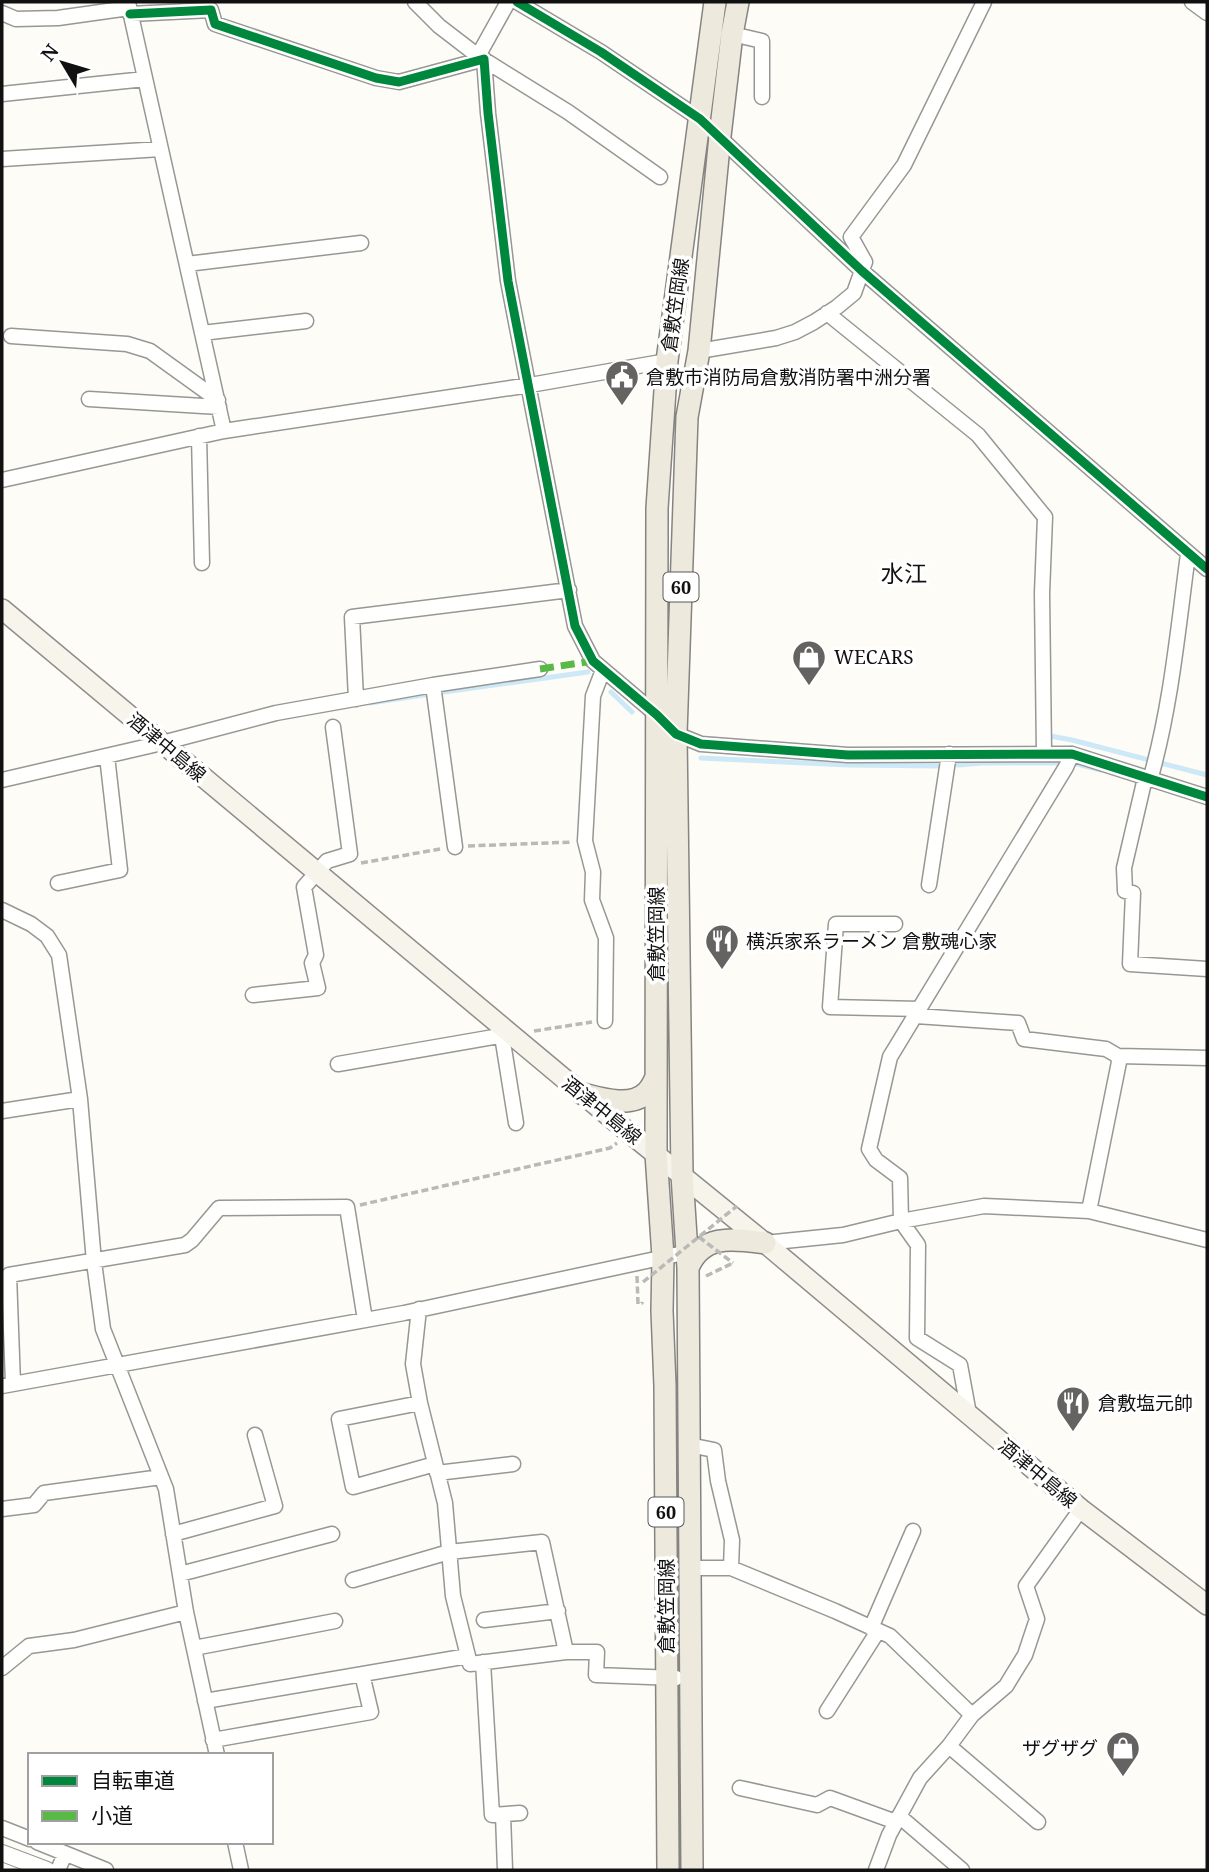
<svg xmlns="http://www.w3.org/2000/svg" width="1209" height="1872" viewBox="0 0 1209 1872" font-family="'Noto Serif','Noto Sans JP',serif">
	<rect width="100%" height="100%" fill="#fdfcf7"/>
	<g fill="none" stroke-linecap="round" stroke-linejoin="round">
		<path stroke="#cde8f7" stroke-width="5" d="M444 692 588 672
			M611 692 632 712
			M370 703 430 694
			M1050 736 1072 740 1207 775
			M701 758 848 765 942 766
			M1077 764 1101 770
			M958 765 982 763H1059"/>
		<g stroke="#979795" stroke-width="17">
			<path id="minor" d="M128 2 224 431
				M415 2 439 26 478 56 568 112 660 177
				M517 2 601 52 700 119 862 271 1207 569
				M1192 2 1207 13
				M2 13 16 19 58 18 129 8
				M130 14 211 10 215 24 376 78 399 82 484 59 488 113 508 281 575 626 593 661 657 715 676 734 701 744 848 755 1072 754 1207 797
				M732 34 762 41V97
				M478 56 508 2
				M2 94 145 79
				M2 159 161 149
				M187 264 361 243
				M827 313 978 435 1045 517 1042 593 1044 754
				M202 333 306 321
				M11 336 127 344 150 351 218 400
				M699 351 776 338 795 332 814 322 837 307 854 293 865 262 851 237 904 165 984 2
				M89 399 219 407
				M199 436 202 563
				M2 480 224 431 530 385 667 361
				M603 670 593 696 585 841 593 872 592 900 606 938 605 1021
				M433 685 455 847
				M356 699 352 617 569 590
				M1145 778 1124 868 1125 891 1133 893 1130 964 1207 969
				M2 780 162 743 276 713 433 685 540 669
				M1150 780C1171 707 1178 629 1188 554
				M58 883 120 870 107 756
				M929 885 949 754
				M2 910 31 924 47 936 59 955 80 1099 94 1262 103 1329 166 1489 186 1612 217 1755
				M895 924H836L830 1007 920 1009
				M253 995 318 988 312 963 316 955 304 887 327 861 350 854 333 727
				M916 1016 1018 1023 1024 1039 1106 1049 1118 1056 1119 1062 1089 1211
				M502 1036 516 1123
				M1118 1056 1207 1058
				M338 1064 511 1034
				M2 1111 80 1099
				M765 1243 843 1235 901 1221 984 1206 1089 1211 1207 1240
				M419 1309 413 1364 420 1403 445 1503 453 1596 470 1664 566 1652H597L596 1675 676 1678
				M13 1384 9 1275 185 1245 192 1240 219 1208 347 1207 365 1320
				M2 1386 404 1313 693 1251
				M420 1403 339 1419 353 1487 435 1464
				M969 1414 960 1365 917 1338 918 1245 901 1221 900 1178 876 1160 869 1149 890 1057 1066 767 1072 754
				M689 1445 714 1450 718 1481 732 1540 731 1568
				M437 1473 513 1464
				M2 1509 34 1505 44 1493 161 1477
				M173 1534 275 1506 255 1435
				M690 1568H731L835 1611 890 1636 972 1715
				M180 1574 332 1534
				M353 1580 449 1552 542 1542 566 1652
				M484 1620 558 1611
				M871 1628 913 1531
				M194 1648 335 1621
				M483 1662 492 1815 520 1813
				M2 1668 29 1646 74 1640 186 1612
				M205 1701 468 1656
				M827 1711 878 1631
				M213 1740 371 1712 362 1674
				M949 1746 1038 1822
				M740 1788 817 1805 830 1798 896 1822
				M503 1815 505 1870
				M899 1816 962 1870
				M2 1828 30 1839
				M37 1842 106 1870
				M235 1842 241 1870
				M58 1870 65 1854
				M876 1870 889 1835 920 1778 949 1746 972 1715 1006 1686 1025 1655 1037 1619 1026 1586 1081 1509"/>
		</g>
		<g stroke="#979795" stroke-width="18">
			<path id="tertiary" d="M2 1853 47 1870"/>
		</g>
		<g stroke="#8e8d8b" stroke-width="22">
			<path id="secondary" d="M2 609 616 1122 765 1243 1081 1509 1207 1605"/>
		</g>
		<g stroke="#858482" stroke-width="24">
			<path id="primary" d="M583 1094C602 1099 632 1108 647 1092 651 1088 654 1082 656 1077
				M688 1268C702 1233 734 1239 765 1243
				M668 1870 665 1386 662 1311 663 1257 656 1154 657 508 667 361 715 2
				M692 1870 688 1268 682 1175 676 734 687 417 699 351 720 136 732 34 738 2"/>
		</g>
		<path stroke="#b9b9b8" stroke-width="3.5" stroke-dasharray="7 3.5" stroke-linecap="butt" d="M468 846 573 842
			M361 863 440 849
			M534 1031 592 1022
			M360 1205 610 1148 617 1143
			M637 1276 638 1304 642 1303V1302
			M706 1276 733 1263"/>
		<use href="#minor" stroke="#fffffe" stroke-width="14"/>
		<use href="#tertiary" stroke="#fffffe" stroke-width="16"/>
		<use href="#secondary" stroke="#f6f4eb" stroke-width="19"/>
		<use href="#primary" stroke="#ede9dc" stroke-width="21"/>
		<path stroke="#b9b9b8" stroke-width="3.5" stroke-dasharray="7 3.5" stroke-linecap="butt" d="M699 1237 733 1263
			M643 1282 737 1206"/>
		<path stroke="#58b947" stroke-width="7" stroke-dasharray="14 7" stroke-linecap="butt" d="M540 669 593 661"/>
		<g stroke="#fff" stroke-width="13">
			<path id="cycleway" d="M517 2 601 52 700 119 862 271 1207 569
				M130 14 211 10 215 24 376 78 399 82 484 59 488 113 508 281 575 626 593 661 657 715 676 734 701 744 848 755 1072 754 1207 797"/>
		</g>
		<use href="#cycleway" stroke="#00873e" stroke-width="9"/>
	</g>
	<defs>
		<g id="civic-pin" transform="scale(1.75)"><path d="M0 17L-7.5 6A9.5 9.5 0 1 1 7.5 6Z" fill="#646362" stroke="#fff"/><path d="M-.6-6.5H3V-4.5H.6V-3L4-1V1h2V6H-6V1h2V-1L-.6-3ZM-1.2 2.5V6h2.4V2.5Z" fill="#fff"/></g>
		<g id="shop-pin" transform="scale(1.75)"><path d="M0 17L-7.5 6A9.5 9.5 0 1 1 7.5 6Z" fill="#646362" stroke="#fff"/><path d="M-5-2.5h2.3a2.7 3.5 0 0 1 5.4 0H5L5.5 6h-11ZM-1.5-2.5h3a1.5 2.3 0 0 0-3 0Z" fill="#fff"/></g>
		<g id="restaurant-pin" transform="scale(1.75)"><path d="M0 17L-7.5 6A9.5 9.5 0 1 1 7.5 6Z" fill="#646362" stroke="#fff"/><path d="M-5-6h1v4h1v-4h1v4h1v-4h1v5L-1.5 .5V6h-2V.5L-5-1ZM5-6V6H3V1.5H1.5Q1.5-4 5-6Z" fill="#fff"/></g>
	</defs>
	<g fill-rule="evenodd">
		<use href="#civic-pin" x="622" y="377"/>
		<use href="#shop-pin" x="809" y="657"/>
		<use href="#restaurant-pin" x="722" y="941"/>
		<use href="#restaurant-pin" x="1073" y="1403"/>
		<use href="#shop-pin" x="1123" y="1748"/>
	</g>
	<g text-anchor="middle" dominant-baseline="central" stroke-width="7" stroke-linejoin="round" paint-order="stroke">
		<g fill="#fff" stroke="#585858" stroke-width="2">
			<rect x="663.5" y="572.5" width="35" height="29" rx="5"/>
			<rect x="648.5" y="1497.5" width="35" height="29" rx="5"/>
		</g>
		<g font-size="18" font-weight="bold" fill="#111">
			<text x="681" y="587">60</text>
			<text x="666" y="1512">60</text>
		</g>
		<g font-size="19" fill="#111" stroke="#fff">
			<text transform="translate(675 305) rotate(-82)">倉敷笠岡線</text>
			<text transform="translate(167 747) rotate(40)">酒津中島線</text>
			<text transform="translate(656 934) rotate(-90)">倉敷笠岡線</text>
			<text transform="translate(602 1110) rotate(39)">酒津中島線</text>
			<text transform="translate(1038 1473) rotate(40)">酒津中島線</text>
			<text transform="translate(666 1606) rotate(-90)">倉敷笠岡線</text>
		</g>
		<g font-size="19" fill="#111" stroke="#fff" text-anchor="start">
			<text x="646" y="377">倉敷市消防局倉敷消防署中洲分署</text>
			<text x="834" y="657">WECARS</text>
			<text x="746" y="941">横浜家系ラーメン 倉敷魂心家</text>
			<text x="1098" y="1403">倉敷塩元帥</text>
			<text x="1098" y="1748" text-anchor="end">ザグザグ</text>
		</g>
		<g font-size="23" fill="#111" stroke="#fff">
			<text x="904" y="573">水江</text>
		</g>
	</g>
	<rect width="1209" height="1872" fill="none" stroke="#111111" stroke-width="7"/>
	<rect x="28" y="1753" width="245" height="91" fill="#ffffff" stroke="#a0a0a0" stroke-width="2"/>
	<rect x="42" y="1776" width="35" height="10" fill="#00873e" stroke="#a0a0a0" stroke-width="2"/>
	<text x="91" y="1788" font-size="21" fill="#111111">自転車道</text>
	<rect x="42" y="1811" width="35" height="10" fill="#58b947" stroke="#a0a0a0" stroke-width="2"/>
	<text x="91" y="1823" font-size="21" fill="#111111">小道</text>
	<g transform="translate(63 63) rotate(308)" stroke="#ffffff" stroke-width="5" paint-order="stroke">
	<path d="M0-5L12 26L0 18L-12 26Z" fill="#111111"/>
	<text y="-10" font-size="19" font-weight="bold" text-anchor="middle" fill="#111111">N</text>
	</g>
</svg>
